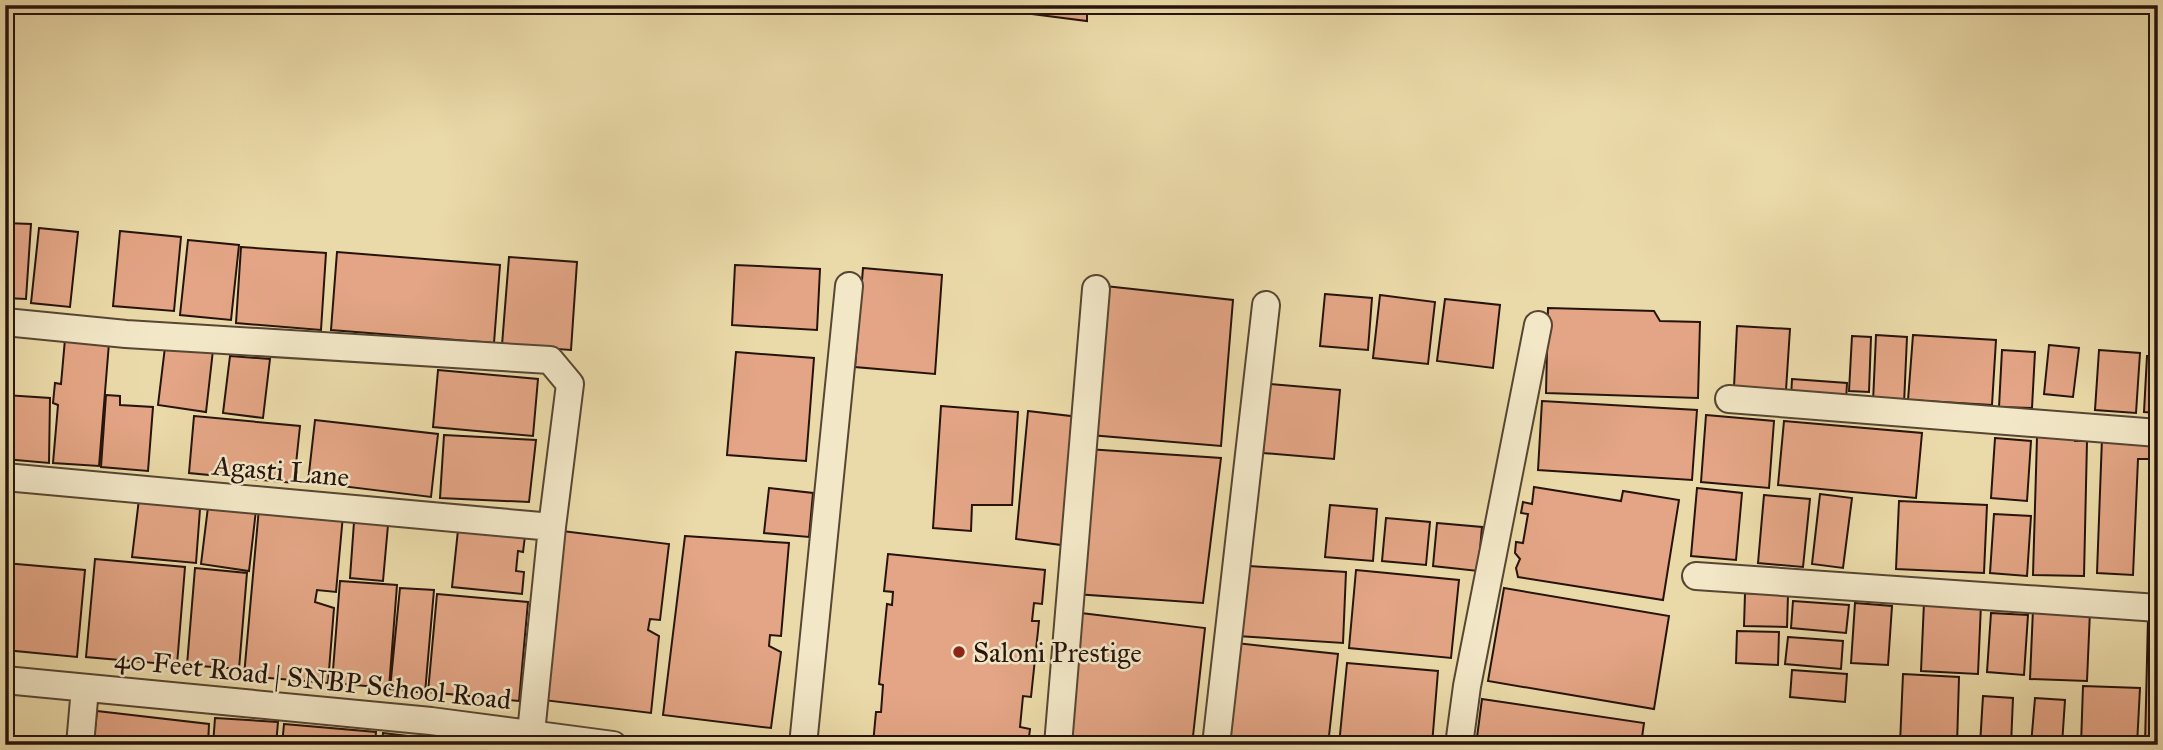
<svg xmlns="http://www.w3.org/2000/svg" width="2163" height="750" viewBox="0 0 2163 750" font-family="'IM FELL Great Primer',serif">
	<rect width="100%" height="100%" fill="#ebdaa9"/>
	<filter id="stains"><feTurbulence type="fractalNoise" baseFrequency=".00286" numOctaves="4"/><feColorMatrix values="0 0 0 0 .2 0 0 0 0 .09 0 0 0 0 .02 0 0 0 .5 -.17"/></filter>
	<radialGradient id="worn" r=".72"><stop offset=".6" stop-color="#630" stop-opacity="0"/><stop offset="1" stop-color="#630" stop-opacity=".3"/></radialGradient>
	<path fill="#e3a585" stroke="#26140c" stroke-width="2" d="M1000 5H1087V21L1000 10Z
		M5 223 31 224 26 299 5 298Z
		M39 228 78 232 70 307 31 303Z
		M120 231 181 237 174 311 113 306Z
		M188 240 239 245 231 320 180 315Z
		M241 247 326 253 321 330 236 323Z
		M337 252 500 265 494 343 331 330Z
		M509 257 577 262 571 350 502 345Z
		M735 265 820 269 817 330 732 325Z
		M863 268 942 275 935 374 855 367Z
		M1105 286 1233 300 1221 446 1090 435Z
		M1325 294 1372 298 1368 350 1320 346Z
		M1380 295 1435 302 1428 364 1373 358Z
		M1445 299 1500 305 1493 368 1437 361Z
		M1548 308 1654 311 1660 321 1700 322 1698 398 1546 393Z
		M1737 326 1790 329 1786 390 1734 387Z
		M1876 335 1907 337 1904 404 1873 402Z
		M1913 335 1996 340 1992 405 1908 400Z
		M1852 336 1871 337 1869 392 1849 391Z
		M65 339 109 343 99 466 53 463 58 405 53 403 55 383 61 384Z
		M2049 345 2079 348 2073 397 2044 394Z
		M165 347 213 350 206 412 158 405Z
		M2002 350 2035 352 2032 408 1999 407Z
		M2099 350 2140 353 2136 413 2095 410Z
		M736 352 814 358 806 461 727 455Z
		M230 356 270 359 263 418 223 413Z
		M2147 356H2158V413L2144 412Z
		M438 370 538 379 533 436 433 427Z
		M1792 379 1847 383 1846 402 1791 398Z
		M1269 384 1340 390 1334 459 1263 453Z
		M5 395 50 398 49 463 5 459Z
		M106 395 120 396V405L153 407 148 471 101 467Z
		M1542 401 1697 410 1692 480 1538 470Z
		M941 406 1018 412 1012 505H972L971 531 933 528Z
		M1028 411 1079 417 1069 546 1016 539Z
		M1706 415 1774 421 1769 488 1701 482Z
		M194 416 300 426 294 483 189 473Z
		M315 420 438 434 431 497 308 482Z
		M1784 421 1922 433 1916 498 1778 485Z
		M2075 433V441H2087L2084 576 2033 575 2037 437Z
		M444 435 536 440 529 502 440 498Z
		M1995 438 2031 441 2027 501 1991 498Z
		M2102 438 2158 441V459H2138L2133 575 2097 573Z
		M1087 449 1221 458 1203 603 1075 594Z
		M1534 487 1621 501 1623 491 1679 500 1663 600 1518 577 1516 568 1520 559 1515 553 1516 542 1523 543 1528 514 1521 513 1523 502 1532 504Z
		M769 488 813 493 809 537 764 533Z
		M1697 488 1742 493 1736 560 1691 556Z
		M1820 494 1852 498 1843 568 1812 564Z
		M1764 495 1810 499 1803 567 1758 563Z
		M139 499 200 509 196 563 132 557Z
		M1899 501 1987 505 1984 573 1896 569Z
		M1330 505 1377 509 1373 561 1325 557Z
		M208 507 256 510 249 571 201 564Z
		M259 508 343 515 336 592 317 590 315 602 334 608 328 683 244 676Z
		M1994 514 2031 516 2027 576 1990 573Z
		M1386 518 1430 522 1426 565 1382 561Z
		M354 522 388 525 383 581 350 578Z
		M1437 523 1482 527 1478 571 1433 566Z
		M458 530 525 536 523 552 518 551 516 571 524 572 522 594 452 587Z
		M562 531 669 544 660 620 650 619 648 630 659 636 651 713 543 700Z
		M685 536 789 543 781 636 770 635 769 646 781 652 771 728 663 715Z
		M888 554 1045 570 1042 604 1034 603 1032 621H1039L1031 697 1023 696 1020 727 1030 729 1028 745 873 744 876 712H881L883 685 879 684 887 604 892 605 893 592 884 591Z
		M95 559 185 567 177 665 86 657Z
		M5 563 85 570 77 657 5 650Z
		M1249 566 1346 572 1343 643 1238 636Z
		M195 568 247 573 239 669 187 665Z
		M1356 570 1459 580 1451 658 1349 648Z
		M340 581 397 585 389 688 332 683Z
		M400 588 434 590 425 693 390 689Z
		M1504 588 1669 616 1654 709 1488 681Z
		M1745 593 1788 595 1787 627 1744 626Z
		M437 594 528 602 519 701 428 692Z
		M1793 601 1849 605 1846 633 1791 628Z
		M1924 602 1981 604 1978 674 1921 671Z
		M1855 603 1892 606 1888 665 1851 663Z
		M2033 609 2090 611 2087 681 2030 679Z
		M1081 613 1205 628 1192 745H1068Z
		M1991 613 2028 615 2024 675 1987 672Z
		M2148 618H2158V745H2145Z
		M1737 631 1779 632 1778 665 1736 663Z
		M1788 637 1843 641 1841 669 1785 664Z
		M1236 643 1338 654 1328 745H1225Z
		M1347 663 1438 671 1432 745H1339Z
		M1792 670 1847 674 1845 702 1790 697Z
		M1903 674 1959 677 1957 745 1900 744Z
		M2083 686 2140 688 2137 745H2081Z
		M1983 696 2013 698 2011 745H1980Z
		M2035 698 2065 700 2062 745H2031Z
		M1482 699 1644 723 1641 745H1476Z
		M97 711 209 724 208 745H93Z
		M215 718 278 722 276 745H213Z
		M284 724 376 732 375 745H282Z
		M383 733 458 742 457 745H382Z
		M468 738 516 745H467Z"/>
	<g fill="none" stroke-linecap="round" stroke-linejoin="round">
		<g stroke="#574633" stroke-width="30">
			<path id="street" d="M5 322 126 334 550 360 570 384 552 527 531 733
				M1729 399 2158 433
				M5 477 552 527
				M1696 576 2158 608
				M5 680 431 721 613 745
				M80 745 85 688
				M803 745 849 286
				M1058 745 1096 289
				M1216 745 1266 305
				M1459 745 1467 686 1538 325"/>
		</g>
		<use href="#street" stroke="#f2e7c7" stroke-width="26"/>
	</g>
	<circle fill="#8f2418" stroke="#f2e7c7" stroke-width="2.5" cx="959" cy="652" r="7"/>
	<g text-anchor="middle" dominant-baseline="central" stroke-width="5" stroke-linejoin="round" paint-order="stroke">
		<g font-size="28" fill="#26140c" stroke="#f2e7c7">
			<text transform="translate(281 471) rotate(5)">Agasti Lane</text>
			<text transform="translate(313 679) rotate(6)">40 Feet Road | SNBP School Road</text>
		</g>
		<g font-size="28" fill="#26140c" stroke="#f2e7c7" text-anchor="start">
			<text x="973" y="652">Saloni Prestige</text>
		</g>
	</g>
	<rect width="2163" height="750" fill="none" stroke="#ebdaa9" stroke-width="28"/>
	<rect x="7" y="7" width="2149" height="736" fill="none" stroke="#26140c" stroke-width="3.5"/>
	<rect x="14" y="14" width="2135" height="722" fill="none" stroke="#26140c" stroke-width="2"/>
	<rect width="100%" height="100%" filter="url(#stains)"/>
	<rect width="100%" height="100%" fill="url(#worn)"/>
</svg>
